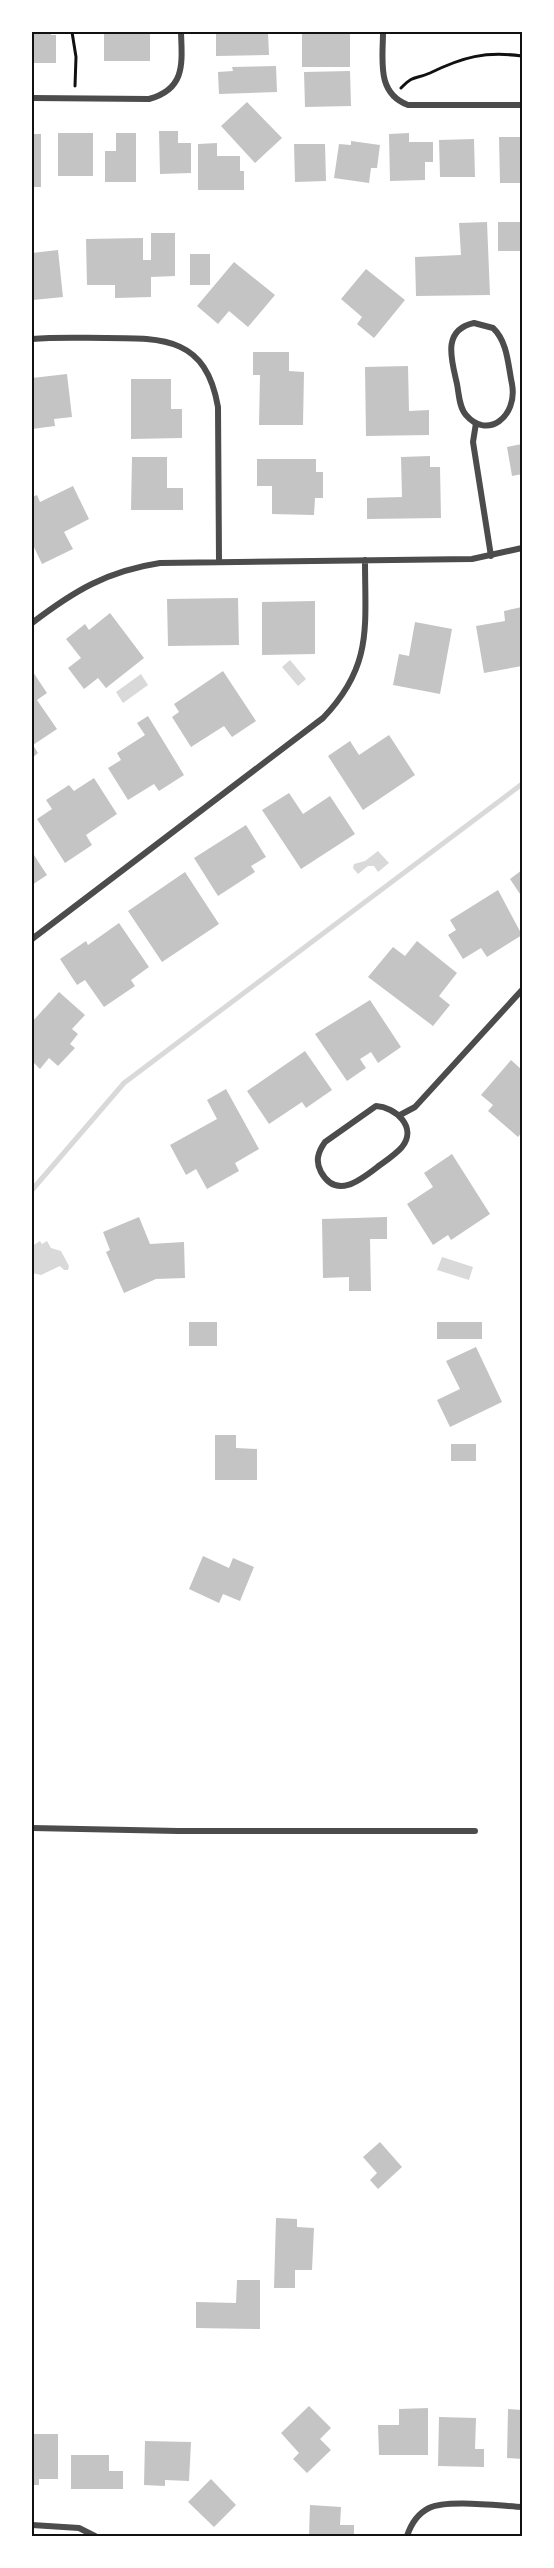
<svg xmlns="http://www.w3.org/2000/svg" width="554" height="2568" viewBox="0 0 554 2568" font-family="Overpass,sans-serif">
	<rect width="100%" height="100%" fill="#fff"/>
	<path fill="#d9d9d9" d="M290 660 306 679 298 686 282 667Z
		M141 674 148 685 123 703 116 692Z
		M378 851 389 863 378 872 374 866H368L358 874 353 868 354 864 365 861Z
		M40 1241 42 1244 47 1241 51 1248 61 1251 69 1266 68 1270H64L60 1266 41 1275 32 1273V1246Z
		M442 1257 473 1267 469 1280 437 1270Z"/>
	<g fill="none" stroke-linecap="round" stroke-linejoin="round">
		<path stroke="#d9d9d9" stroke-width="5" d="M32 1190 124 1083 522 784"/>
	</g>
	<path fill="#c4c4c4" d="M32 32H51V35H56V63H32Z
		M104 32H150V61H104Z
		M216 32H268L269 55 216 56Z
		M302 34H350V67H302Z
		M276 66 277 92 219 94 218 72 233 71 232 67Z
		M350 71 351 106 305 107 304 72Z
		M247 102 282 138 255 163 221 126Z
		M159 131H178V143H191V173L160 174Z
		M58 133H93V176H58Z
		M116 133H136V182H105V151H116Z
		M409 133V142H433V162H425V180L390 181 389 134Z
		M32 134H41V187H32Z
		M499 137H522V183H500Z
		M474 139 475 177H440L439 140Z
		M351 141 380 145 377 168H371L369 183 334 178 339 144 351 145Z
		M217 143V156H240V171H244V190H198V144Z
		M294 144H325L326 181 295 182Z
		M487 222 490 295 416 296 415 257 461 255 459 223Z
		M498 222H521V251H498Z
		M151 233H175V276L151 277V297L115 298V285H87L86 239 143 238V260H151Z
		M58 250 63 297 33 300 32 253Z
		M190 254H210V285H190Z
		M234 262 275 295 248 327 229 311 218 324 197 306Z
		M366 269 405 300 374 338 357 324 362 317 341 299Z
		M253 352H289V371L304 372 303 425H259L260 375H253Z
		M408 366 409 411 429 410V435L366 436 365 367Z
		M67 374 72 417 54 419 55 426 32 429V378Z
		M131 379H171V409H182V438L131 439Z
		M522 444V474L512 476 507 447Z
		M430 456V467H440L441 518 367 519V498L402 497 401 457Z
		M132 457H167V488H183V510H131Z
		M257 459H316V472H323V498H315L314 515 272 514V486H257Z
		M73 486 89 519 64 532 73 549 42 564 32 543V497L37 495 40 502Z
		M238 598 239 645 168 646 167 599Z
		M315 601V654L262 655V602Z
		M522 607V666L484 673 476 626 505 621 504 611Z
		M110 613 144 658 106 688 98 678 84 689 68 668 81 658 66 639 85 624 89 630Z
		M415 622 452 629 440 694 393 685 399 654 409 656Z
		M223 671 256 721 232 737 224 726 191 747 172 717 179 712 174 704Z
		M33 672 47 693 37 700 57 729 33 745 38 753 32 758Z
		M148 716 184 775 159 791 154 784 128 800 108 768 121 760 117 753 145 735 137 723Z
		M389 735 415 775 363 810 328 756 350 741 359 755Z
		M94 778 117 814 86 835 92 845 65 863 37 819 52 809 46 800 69 785 74 791Z
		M289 793 303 814 330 796 355 834 301 869 262 810Z
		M246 825 266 857 251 866 255 872 218 896 194 858Z
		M32 852 47 875 32 885Z
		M522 870V897L510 879Z
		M185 872 219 924 162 962 128 911Z
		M498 890 522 935 487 957 481 948 463 959 448 935 456 930 450 920Z
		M119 923 149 967 131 980 135 986 104 1007 85 980 77 985 60 959 86 941 88 945Z
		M417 941 457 973 439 996 450 1005 433 1026 368 977 393 947 405 956Z
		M59 992 85 1015 72 1029 78 1034 70 1044 75 1048 58 1066 49 1058 40 1069 32 1061V1022Z
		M370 1000 401 1047 378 1063 371 1052 360 1059 366 1068 347 1081 315 1034Z
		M305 1051 332 1090 306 1108 302 1102 269 1124 247 1091Z
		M511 1060 522 1070V1132L518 1137 488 1111 493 1105 481 1095Z
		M226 1089 259 1149 235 1163 239 1171 207 1189 196 1169 186 1175 170 1145 217 1119 207 1100Z
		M452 1154 490 1214 451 1240 448 1235 433 1245 407 1204 433 1187 424 1173Z
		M139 1217 150 1244 184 1242 185 1278 156 1279 124 1293 106 1252 110 1250 103 1232Z
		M387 1217V1239H370L371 1291H349V1277L323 1278 322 1219Z
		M189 1322H217V1346H189Z
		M437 1322H482V1339H437Z
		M476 1347 502 1402 450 1427 437 1400 460 1389 446 1361Z
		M215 1435H236V1448L257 1449V1480H215Z
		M451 1444H476V1461H451Z
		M203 1556 229 1568 233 1558 254 1567 240 1601 223 1594 219 1603 189 1589Z
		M380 2142 402 2167 378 2189 370 2180 377 2173 363 2157Z
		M276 2218 297 2219V2227L314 2228 312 2270H295V2288H274Z
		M237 2280H260V2329L196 2328V2302L236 2303Z
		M309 2406 331 2428 320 2439 331 2450 307 2473 293 2459 299 2453 281 2433Z
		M428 2408V2455H379L378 2425H399V2409Z
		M508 2409 522 2410V2459L507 2458Z
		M439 2417 476 2418 475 2449H484V2467L438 2466Z
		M32 2434H58V2479H39V2485H32Z
		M145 2441 191 2442 189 2481 165 2480V2486L144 2485Z
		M71 2455H109V2471H123V2489H71Z
		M211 2479 236 2505 214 2527 188 2502Z
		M310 2505 341 2507 340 2525H354V2536H309Z"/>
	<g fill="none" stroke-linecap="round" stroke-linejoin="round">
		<path stroke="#111" stroke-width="3" d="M72 32 76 57 75 86
			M401 88C415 74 414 80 430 73 463 57 485 51 522 56"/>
		<path stroke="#4c4c4c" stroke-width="6" d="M383 32C383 60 376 93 408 105H522
			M32 98 149 99C186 89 182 63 181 32
			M474 323 493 328C508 342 508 366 512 384 518 417 487 440 466 415 459 407 459 394 457 384 452 361 441 330 474 323Z
			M32 339C56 337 81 338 106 338 165 338 206 338 218 407L219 561
			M476 423 473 442 491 556
			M32 623C74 591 107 571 160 563L472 559 522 548
			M32 939 323 718C373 666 365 627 365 560
			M376 1106C395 1107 418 1127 402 1147 396 1154 387 1160 380 1165 363 1178 337 1201 321 1172 315 1161 318 1152 325 1142Z
			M400 1115 415 1107 522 990
			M32 1828 178 1831H475
			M32 2525 79 2528 95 2536
			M407 2536C411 2524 417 2514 429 2508 447 2499 501 2506 522 2507"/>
	</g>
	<rect width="554" height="2568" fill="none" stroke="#ffffff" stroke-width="66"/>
	<rect x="33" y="33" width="488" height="2502" fill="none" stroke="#111" stroke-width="2"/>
</svg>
